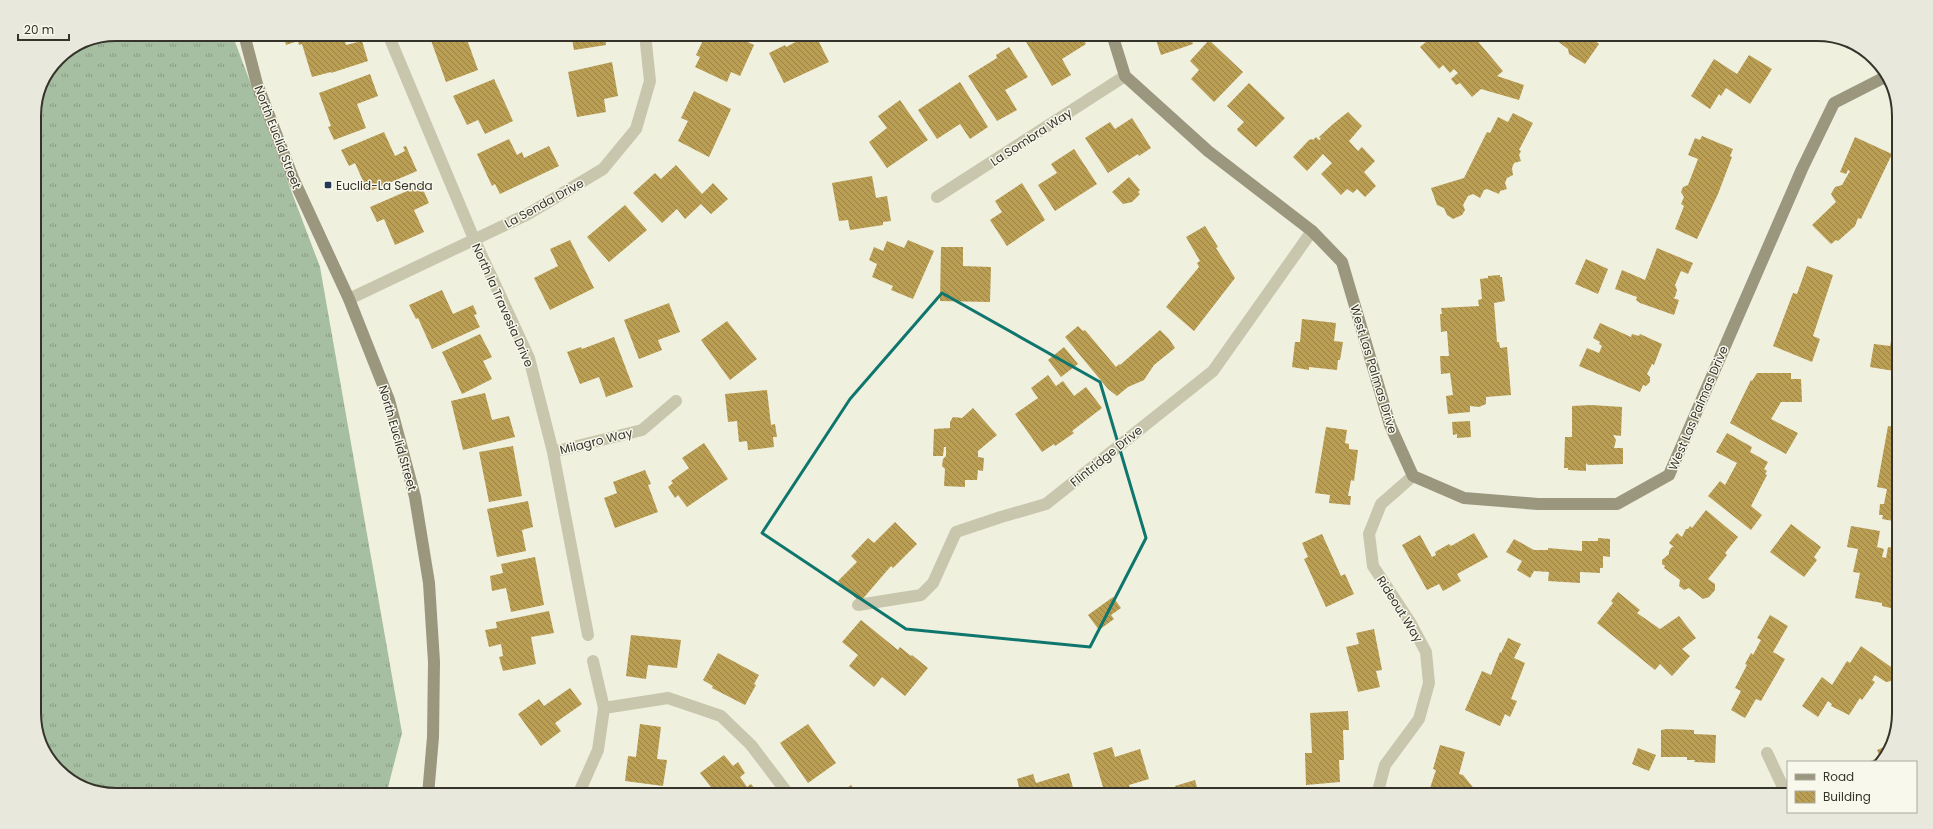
<svg xmlns="http://www.w3.org/2000/svg" width="1933" height="829" viewBox="0 0 1933 829" font-family="Poppins,sans-serif">
	<defs>
		<pattern id="grass-tufts" width="24" height="20" patternUnits="userSpaceOnUse"><rect width="24" height="20" fill="#a6bea1"/><path d="M3 7l-1-3M5 7V3M7 7l1-3M15 17l-1-3M17 17v-4M19 17l1-3" fill="none" stroke="#889b83"/></pattern>
		<pattern id="building-back-hatch" width="6" height="6" patternUnits="userSpaceOnUse"><rect width="6" height="6" fill="#ba9e54"/><path d="M-1 5l2 2M0 0l6 6M5-1l2 2" fill="none" stroke="#988246"/></pattern>
	</defs>
	<rect width="100%" height="100%" fill="#f0f0df"/>
	<path fill="url(#grass-tufts)" d="M116 34H232L320 267 402 733 386 795H116L85 789 51 763 34 719V111L42 80 58 58 85 40Z"/>
	<path fill="url(#building-back-hatch)" d="M283 34H343L346 45 362 41 368 61 331 73V72L312 77 302 44 299 45 298 41 286 45Z
		M431 34H465L478 70 446 82 429 35Z
		M571 34H605L606 45 574 50Z
		M706 34H731L754 45 740 76 731 72 727 82 695 67 700 57 696 55Z
		M811 34H815L829 62 784 83 769 53 785 45 786 47Z
		M1034 34H1080L1086 44 1062 59 1071 75 1052 86 1025 40Z
		M1154 34H1189L1193 44 1161 55Z
		M1435 34H1438L1442 39 1447 34H1454L1457 38 1462 34 1469 42 1475 38 1503 71 1497 76 1524 85 1519 100 1481 89 1472 97 1460 83 1456 85 1451 79 1458 73 1454 69 1450 73 1443 65 1439 69 1420 47Z
		M1548 34H1596L1600 37 1596 42 1599 44 1585 64 1569 54 1568 49Z
		M1209 40 1243 72 1214 102 1191 79 1199 70 1190 61Z
		M1009 47 1028 77 1005 90 1017 110 997 121 968 76 997 58 996 55Z
		M1749 55 1772 69 1750 104 1726 88 1721 96 1719 94 1710 109 1691 96 1714 59 1737 74Z
		M612 62 618 96 604 99 606 112 577 117 568 72Z
		M370 74 378 96 357 104 366 128 334 140 328 127 331 126 319 93Z
		M494 79 513 121 485 134 478 120 467 125 453 96Z
		M960 82 988 127 970 139 960 124 937 139 918 110Z
		M1249 83 1285 118 1256 147 1238 131 1237 129 1244 122 1227 106Z
		M694 91 731 109 709 157 678 141 688 121 681 118Z
		M900 100 928 140 887 168 869 142 887 128 878 116Z
		M1348 112 1362 126 1349 141 1358 151 1362 147 1375 161 1364 172 1376 186 1365 197 1357 189 1353 193 1347 189 1341 195 1321 174 1332 163 1323 154 1307 171 1293 157 1309 140 1312 139 1313 140 1316 137 1319 140 1321 139 1319 137 1333 124Z
		M1513 113 1533 123 1519 150 1521 151 1519 155 1521 161 1514 163 1512 168 1513 175 1507 178 1505 183 1507 189 1500 191 1499 194 1487 189 1484 190 1480 198 1473 194 1468 196 1463 205 1465 210 1462 215 1453 219 1447 215 1444 208 1437 205 1431 188 1464 178 1487 132 1490 133 1498 117 1508 122Z
		M1132 118 1151 148 1139 156 1138 154 1108 173 1085 138 1110 122 1115 129Z
		M384 132 395 156 405 151 403 147 406 146 417 171 368 192 355 163 349 166 341 150Z
		M1702 136 1733 149 1730 156 1732 157 1718 194 1697 239 1675 229 1684 206 1681 204 1684 197 1681 192 1683 187 1688 185 1698 159 1688 155 1695 138 1700 140Z
		M1855 137 1892 154 1861 219 1858 218 1855 226 1838 241 1836 240 1831 244 1812 225 1836 202 1831 194 1835 187 1842 185 1850 171 1848 170 1846 174 1840 172Z
		M509 139 517 155 522 152 524 158 549 146 559 166 500 194 495 184 492 186 477 154Z
		M1074 149 1097 184 1055 211 1038 185 1057 173 1051 164Z
		M676 165 702 194 713 183 728 199 711 214 701 204 685 219 677 209 662 223 633 193 655 173 661 179Z
		M872 176 876 198 887 196 891 221 883 222V225L850 230 848 220 839 221 832 183Z
		M1129 177 1140 190 1138 192 1140 194 1132 202 1123 204 1112 192Z
		M1022 183 1045 220 1007 246 990 220 1002 212 995 201Z
		M421 185 429 203 414 210 424 232 395 245 384 219 377 222 370 207Z
		M625 205 647 230 609 262 587 237Z
		M1205 226 1218 247 1216 248 1235 278 1194 331 1166 307 1199 267 1197 263 1200 261 1186 237Z
		M570 240 594 288 550 310 534 278 558 266 550 249Z
		M908 240 934 251 913 299 891 290 893 286 872 277 877 264 869 260 874 247 883 251 887 241 904 248Z
		M941 247H963V266L991 267 990 302 940 301Z
		M1657 248 1693 263 1688 274 1681 271 1675 285 1677 290 1675 297 1673 298 1679 300 1674 315 1640 303 1636 300 1637 297 1615 289 1622 270 1645 280Z
		M1586 259 1608 269 1598 294 1575 284Z
		M1807 266 1833 275 1813 336 1820 339 1812 362 1773 346 1793 293 1797 294Z
		M1500 275V277H1502L1505 301 1494 303 1497 342H1499L1500 348 1507 347 1511 395 1486 397V404L1479 407 1470 406V412L1448 414 1446 396 1453 395 1450 373 1441 374 1440 356H1449L1447 331 1441 332 1440 314H1442L1441 308 1479 306 1478 300 1482 299 1480 279 1488 278V276Z
		M442 290 453 314 473 305 477 314 474 315 480 327 432 349 418 318 416 319 409 305Z
		M669 303 680 332 658 340 662 350 639 359 624 320Z
		M1898 307 1899 384 1895 385 1894 371 1870 367 1874 344 1890 346 1892 337 1894 338Z
		M1302 319 1336 323 1334 341 1343 342 1340 360H1338L1337 370 1309 367V370L1292 367 1295 342H1300Z
		M727 321 757 359 730 380 701 340Z
		M1600 323 1631 337 1632 334 1639 336 1640 334 1662 344 1654 365 1652 364 1647 374 1650 377V382L1646 386 1643 385 1640 392 1579 366 1587 348 1599 353 1602 346 1599 344 1600 342 1593 338Z
		M1078 326 1083 331 1085 330 1116 367 1119 364 1120 365 1160 330 1169 339 1175 348 1154 365 1144 380 1128 387 1117 396 1108 389 1065 337Z
		M480 334 492 357 483 361 492 379 462 394 442 352Z
		M614 337 633 387 606 397 599 377 580 384 567 352 581 347 582 349Z
		M1064 347 1078 364 1061 377 1048 360Z
		M1757 373H1791V379H1801L1802 402H1781L1771 419 1798 433 1786 454 1730 423 1751 380 1752 381Z
		M1048 375 1056 386 1063 381 1074 396 1086 387 1102 408 1072 431 1074 433 1055 446 1054 444 1042 452 1015 414 1038 398 1031 388Z
		M767 390 771 425 775 424 777 437H773L774 447 748 450 747 441 739 442 737 421 728 422 725 394Z
		M485 393 492 420 509 416 515 437 463 450 451 401Z
		M1591 405 1622 407 1621 436 1613 435 1616 440 1614 448H1623V464L1588 465 1586 463V471L1568 470V468H1564L1565 437H1572V406Z
		M973 408 997 435 978 451V457L984 458 983 471 978 470 977 480H965V487L944 486 945 469 942 466 943 459 946 456V447H944L943 456H933L934 429 950 428V422L953 417 962 418Z
		M1470 421 1471 437 1457 438V434L1453 435 1452 422Z
		M1888 426 1899 428V522L1882 519 1883 515H1879L1880 504H1884L1887 489 1877 487Z
		M1326 427 1347 430 1345 443 1349 444V449L1358 450 1354 481 1351 480 1348 496H1351L1350 505 1329 503 1330 495 1315 493Z
		M1727 433 1752 447 1750 452 1768 462 1764 469 1767 471 1765 474 1767 475 1751 506 1762 515 1751 530 1708 496 1720 481 1725 485 1737 463 1716 452Z
		M704 443 728 479 687 507 678 495 675 498 668 487 673 483 671 481 689 468 682 458Z
		M513 446 522 496 489 502 479 452Z
		M645 470 651 484 648 485 658 512 615 528 604 498 617 493 613 482Z
		M528 501 533 527 522 530 526 551 497 557 487 509Z
		M1706 510 1738 537 1725 553 1727 555 1708 579 1715 584V590L1709 597 1703 599 1689 588 1684 590 1679 586 1680 580 1664 568 1665 566 1662 564V560L1669 554V551L1672 547H1674L1669 543 1677 533 1682 537 1686 529H1688L1690 526 1692 528Z
		M895 522 917 544 893 568 891 566 860 602 838 581 857 562 851 556 868 538 874 543Z
		M1791 524 1821 547 1814 557 1817 560 1804 577 1770 552Z
		M1851 526 1880 531 1877 547 1884 549 1882 557 1886 558 1888 547 1893 548 1896 533 1899 534V610L1882 606V603L1855 598 1860 573 1853 572 1858 549 1847 547Z
		M1474 533 1488 557 1457 574 1461 581 1443 591 1439 584 1427 590 1402 545 1420 535 1432 557 1436 555 1435 552 1449 544 1451 546Z
		M1322 534 1341 576 1345 574 1354 594 1326 607 1304 559 1308 557 1302 543Z
		M1598 538 1610 539V557L1603 556V568H1600V573L1580 572V583L1548 581 1549 572 1534 571 1530 578 1517 570 1522 561 1506 552 1514 539 1534 550H1548V548L1582 551V541H1598Z
		M535 557 544 605 511 612 506 588 492 591 490 576 503 573 501 564Z
		M1618 592 1640 610 1637 613 1660 629 1679 616 1696 638 1682 649 1690 656 1672 676 1660 664 1655 670 1597 623 1613 603 1611 601Z
		M1113 597 1121 608 1111 615 1114 619 1099 630 1088 615Z
		M549 611 554 633 531 637 536 664 503 671 499 657 503 656 501 644 489 647 485 630 497 628 496 622Z
		M1770 615 1788 626 1773 652 1785 659 1761 701 1756 699 1745 718 1731 710 1741 691 1735 688 1747 665 1745 664 1751 653 1753 655 1761 640 1757 638Z
		M861 620 898 650 900 647 911 656 912 655 928 668 905 696 882 677 874 687 849 666 858 655 842 642Z
		M1374 629 1382 670 1376 671 1380 687 1358 692 1346 647 1359 644 1356 633Z
		M631 635 681 640 677 668 648 665 646 679 626 676Z
		M1508 638 1521 644 1514 658 1525 663 1511 699 1517 701 1510 717 1505 714 1500 726 1465 710 1482 671 1491 675 1500 652 1501 653Z
		M1861 646 1894 669 1895 675 1891 681 1886 682 1875 675 1872 680 1875 682 1862 700 1860 698 1849 715 1831 706 1832 704 1828 701 1818 717 1802 706 1822 677 1832 685 1847 661 1850 663Z
		M718 653 759 675 754 684 756 685 745 705 712 688 713 686 703 680Z
		M570 688 582 704 555 723 561 731 541 746 518 714 539 699 544 706Z
		M1348 711 1349 730H1343L1344 760H1339L1340 782 1306 785 1305 753H1312L1310 713Z
		M640 724 661 727 657 759 667 760 663 786 625 781 628 756 636 757Z
		M808 724 836 763 808 783 780 743Z
		M1667 729 1694 730V734L1716 735 1715 763 1694 762 1695 760H1687V757H1661V730Z
		M1893 743 1878 762H1868L1880 757 1877 750Z
		M1440 745 1465 752 1459 774 1463 775 1476 791 1470 795H1422L1424 789 1429 791 1436 770 1433 769Z
		M1112 747 1115 757 1140 749 1149 779 1129 785 1130 788 1105 794 1093 753Z
		M1638 748 1656 755 1649 771 1632 764Z
		M724 755 733 766 738 762 745 773 740 777 747 787 751 784 760 795H717L700 773Z
		M1069 773 1075 795H1021L1017 779 1033 774 1036 783Z
		M1195 780 1199 795H1178L1175 786Z
		M851 785 858 795H838Z
		M536 790 537 795H519V794Z"/>
	<g fill="none" stroke-linecap="round" stroke-linejoin="round">
		<path stroke="#c8c6ac" stroke-width="12" d="M388 34 474 239 529 358 553 452 588 635
			M937 197 1125 76
			M349 299 528 214 603 169 636 129 650 81 645 34
			M553 452 642 430 676 401
			M858 605 921 595 933 583 956 532 1001 517 1046 504 1213 371 1312 231
			M604 708 668 698 721 716 751 745 789 795
			M1767 753 1783 787 1788 794
			M578 795 598 750 604 708 593 661
			M1377 795 1385 765 1419 719 1429 683 1426 652 1410 622 1373 566 1369 534 1381 504 1413 476"/>
		<path stroke="#9b977e" stroke-width="12" d="M244 34 257 84 293 178 349 299 389 400 415 497 429 583 434 662 433 737 428 795
			M1112 34 1125 76 1208 151 1312 231 1342 262 1390 425 1413 476 1464 498 1538 504H1617L1669 475 1802 169 1834 103 1887 76"/>
	</g>
	<path fill="none" stroke="#0f766e" stroke-width="3" stroke-linejoin="round" d="M942 293 1100 382 1146 538 1090 647 906 629 762 533 850 399Z"/>
	<rect fill="#243954" stroke="#f8f8ec" stroke-width="1.5" x="324" y="181" width="8" height="8" rx="2"/>
	<g text-anchor="middle" dominant-baseline="central" stroke-width="3" stroke-linejoin="round" paint-order="stroke">
		<g font-size="12" fill="#36342a" stroke="#f8f8ec">
			<text transform="translate(278 137) rotate(69)">North Euclid Street</text>
			<text transform="translate(1031 137) rotate(-33)">La Sombra Way</text>
			<text transform="translate(544 203) rotate(-29)">La Senda Drive</text>
			<text transform="translate(503 305) rotate(66)">North la Travesia Drive</text>
			<text transform="translate(1374 369) rotate(73)">West Las Palmas Drive</text>
			<text transform="translate(1698 408) rotate(-67)">West Las Palmas Drive</text>
			<text transform="translate(398 438) rotate(74)">North Euclid Street</text>
			<text transform="translate(596 441) rotate(-14)">Milagro Way</text>
			<text transform="translate(1106 456) rotate(-39)">Flintridge Drive</text>
			<text transform="translate(1400 609) rotate(58)">Rideout Way</text>
		</g>
		<g font-size="12" fill="#36342a" stroke="#f8f8ec" text-anchor="start">
			<text x="336" y="185">Euclid-La Senda</text>
		</g>
	</g>
	<path d="M0 0H1933V829H0ZM116 41H1817A75 75 0 0 1 1892 116V713A75 75 0 0 1 1817 788H116A75 75 0 0 1 41 713V116A75 75 0 0 1 116 41Z" fill="#e8e8dc" fill-rule="evenodd"/>
	<path fill="none" stroke="#36342a" stroke-width="2" d="M116 41H1817A75 75 0 0 1 1892 116V713A75 75 0 0 1 1817 788H116A75 75 0 0 1 41 713V116A75 75 0 0 1 116 41Z"/>
	<rect x="1787" y="761" width="130" height="52" fill="#f8f8ec" stroke="#aaaa9e"/>
	<rect x="1795" y="774" width="20" height="6" fill="#9b977e" stroke="#aaaa9e"/>
	<text x="1823" y="781" font-size="12" fill="#36342a">Road</text>
	<rect x="1795" y="791" width="20" height="12" fill="url(#building-back-hatch)" stroke="#aaaa9e"/>
	<text x="1823" y="801" font-size="12" fill="#36342a">Building</text>
	<path d="M18 34v6h51v-6" fill="none" stroke="#36342a" stroke-width="2"/>
	<text x="24" y="34" font-size="12" fill="#36342a" stroke="#f8f8ec" stroke-width="3" paint-order="stroke">20 m</text>
</svg>
